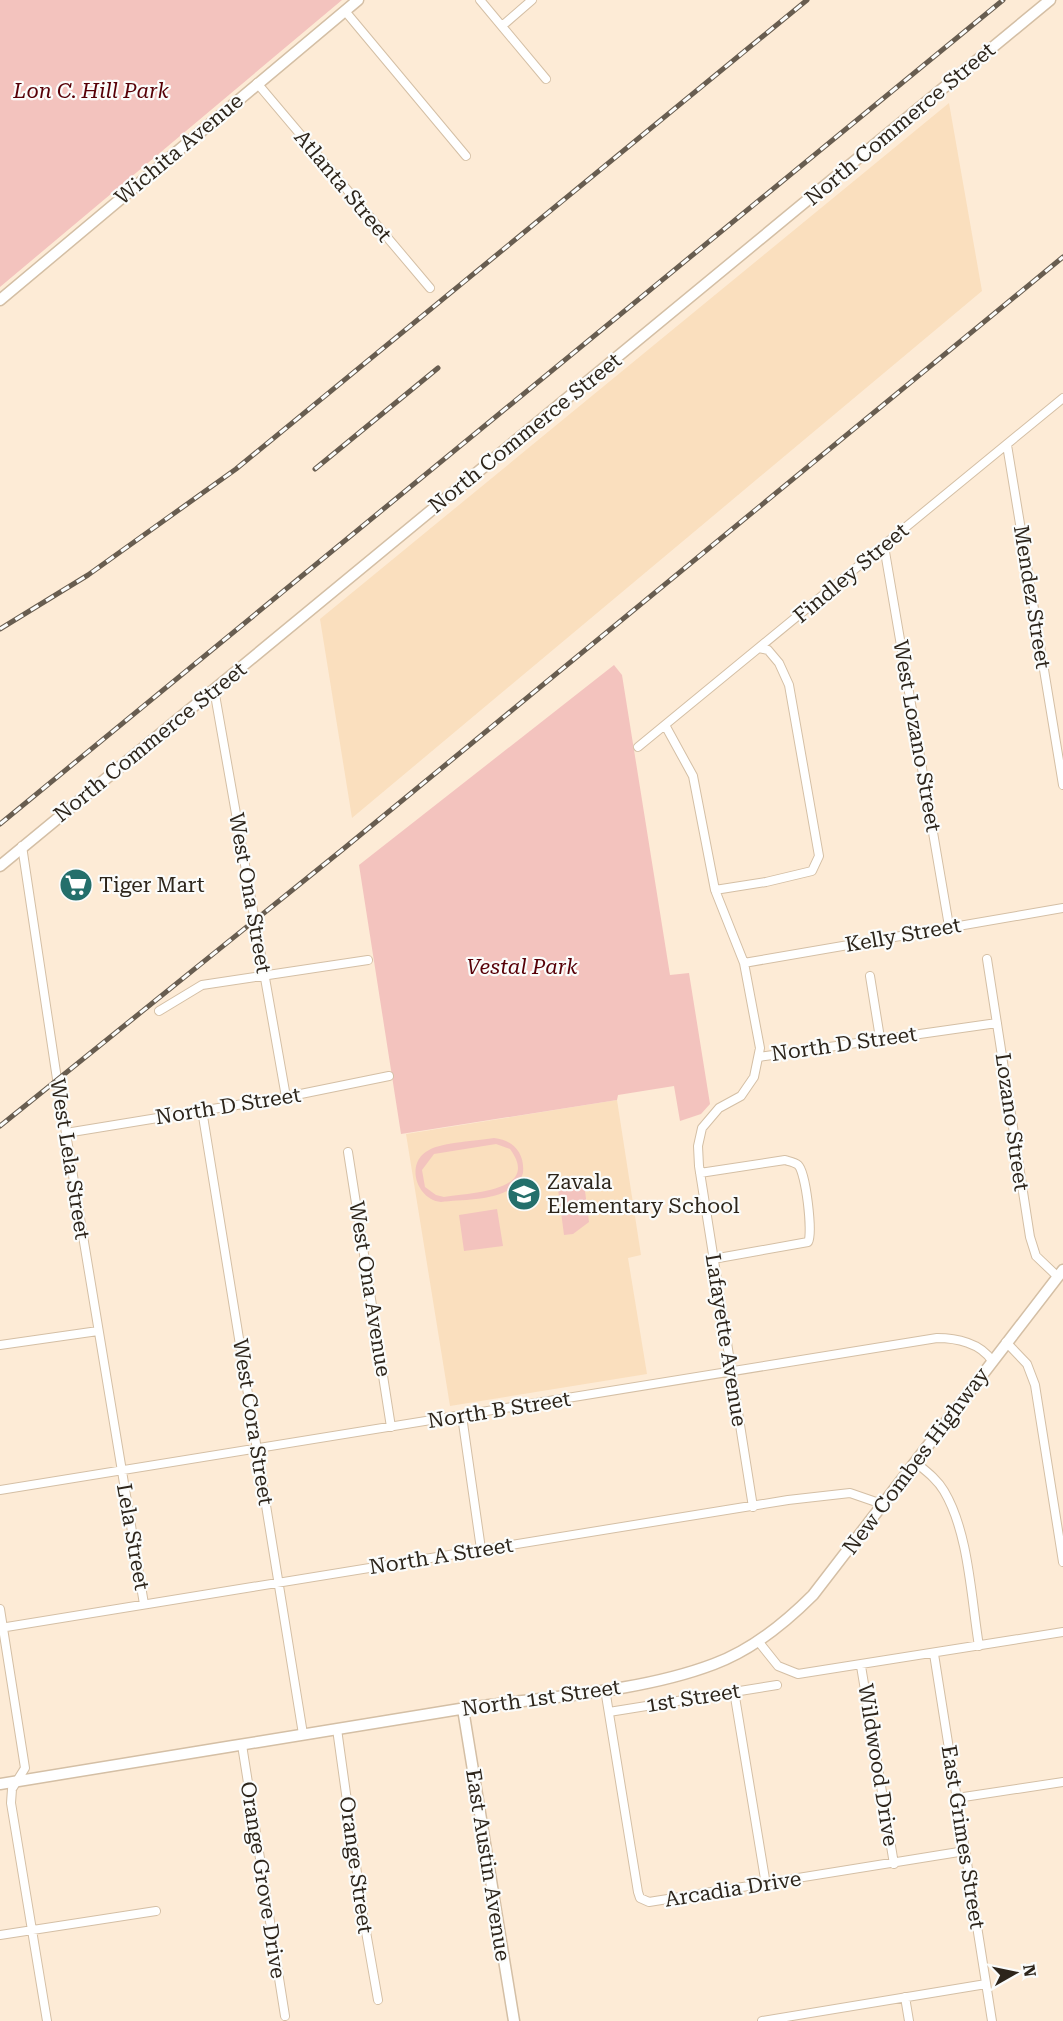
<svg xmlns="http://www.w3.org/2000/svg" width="1063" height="2021" viewBox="0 0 1063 2021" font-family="'Roboto Serif',serif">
	<rect width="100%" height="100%" fill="#fdebd6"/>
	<path fill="#fadfbe" d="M949 103 982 291 352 818 320 619Z
		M617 1100 641 1255 628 1258 647 1374 450 1406 406 1134Z"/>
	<path fill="#f3c3be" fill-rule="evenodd" d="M0 0H342L0 287Z
		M614 665 622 675 670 975 689 973 710 1104 701 1114 680 1121 674 1086 618 1095 617 1100 401 1134 359 865Z
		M494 1138C513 1140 525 1153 523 1173 514 1202 467 1199 441 1202 417 1200 404 1163 429 1150 443 1142 477 1141 494 1138ZM496 1144 510 1149C542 1192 469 1193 444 1197L436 1195 425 1187 422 1170 434 1154Z
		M584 1183 589 1222 573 1234 564 1235 558 1189Z
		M497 1209 503 1246 464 1251 459 1215Z"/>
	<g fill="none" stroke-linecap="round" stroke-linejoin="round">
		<g stroke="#d4bfa5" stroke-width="10">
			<path id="street" d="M480 0 546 79
				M345 11 466 156
				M502 26 532 0
				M257 83 430 288
				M1007 445 1063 785
				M884 546 949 926
				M214 689 286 1097
				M665 725 693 776 715 890 744 963 760 1048 754 1077 741 1096 719 1108 702 1128 698 1146 699 1166 753 1507
				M638 747 1063 398
				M22 846 57 1079 144 1604
				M715 890 766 882 812 871 819 856 789 685 779 663 768 650 759 648
				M987 959 1030 1237 1036 1256 1057 1276
				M744 963 1063 908
				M870 976 880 1038
				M159 1011 202 985 368 960
				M759 1057 997 1023
				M202 1110 303 1734
				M66 1133 286 1097 389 1076
				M348 1152 391 1427
				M700 1173 785 1160C788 1161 795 1162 798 1165 806 1172 813 1234 808 1242L713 1259
				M1006 1342 1027 1364 1035 1385 1063 1562
				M0 1345 98 1331
				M462 1416 481 1549
				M915 1462C926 1471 937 1479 944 1491 969 1533 971 1598 979 1646
				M0 1490 937 1338C956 1338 981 1343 992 1361
				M0 1609 25 1768 12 1789 11 1803 47 2021
				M0 1628 788 1500 850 1493 882 1504
				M758 1641 778 1666 798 1674 1063 1632
				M934 1654 992 2021
				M861 1666 894 1864
				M605 1689 638 1892 640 1898 649 1902 965 1851
				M734 1691 766 1885
				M609 1712 777 1685
				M337 1729 362 1909 378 2000
				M242 1745 285 2016
				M957 1798 1063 1782
				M0 1935 156 1911
				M905 1997 909 2021
				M762 2021 986 1984"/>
		</g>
		<g stroke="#d4bfa5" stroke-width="13">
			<path id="secondary" d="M0 300 358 0
				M0 866 1050 0
				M463 1709 514 2021
				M0 1784C153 1760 307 1733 460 1709 541 1697 638 1693 714 1664 752 1650 785 1623 813 1595L1063 1270"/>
		</g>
		<use href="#street" stroke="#fff" stroke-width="8"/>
		<use href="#secondary" stroke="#fff" stroke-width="10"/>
		<g stroke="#685d50" stroke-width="5">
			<path id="rail" d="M315 469 438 368
				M0 629 88 575 236 469 807 0
				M0 824 1003 0
				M0 1126 342 850 1063 257"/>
		</g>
		<use href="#rail" stroke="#fbfcfb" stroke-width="3" stroke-dasharray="9" stroke-linecap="butt"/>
	</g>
	<defs>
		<g id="supermarket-disc" transform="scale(1.725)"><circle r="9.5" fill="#246f6b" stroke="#fbfcfb"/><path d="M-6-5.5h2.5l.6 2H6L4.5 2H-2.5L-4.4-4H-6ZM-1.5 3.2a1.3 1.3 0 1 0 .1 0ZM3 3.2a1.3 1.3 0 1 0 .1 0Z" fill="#fff"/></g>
		<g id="school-disc" transform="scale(1.725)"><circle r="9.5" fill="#246f6b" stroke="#fbfcfb"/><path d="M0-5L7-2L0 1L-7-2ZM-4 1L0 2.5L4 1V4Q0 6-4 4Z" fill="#fff"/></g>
	</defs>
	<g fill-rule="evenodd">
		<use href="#supermarket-disc" x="76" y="885"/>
		<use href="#school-disc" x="524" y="1194"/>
	</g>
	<g text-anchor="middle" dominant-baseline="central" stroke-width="4.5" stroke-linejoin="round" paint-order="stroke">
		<g font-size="21" font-style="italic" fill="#570007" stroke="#fbfcfb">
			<text x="91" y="91">Lon C. Hill Park</text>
			<text x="522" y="967">Vestal Park</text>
		</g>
		<g font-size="21" fill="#2d251b" stroke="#fbfcfb">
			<text transform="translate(900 124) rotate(-40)">North Commerce Street</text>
			<text transform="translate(179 149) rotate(-40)">Wichita Avenue</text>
			<text transform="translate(343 186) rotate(50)">Atlanta Street</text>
			<text transform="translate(525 433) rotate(-39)">North Commerce Street</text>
			<text transform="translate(851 573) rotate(-40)">Findley Street</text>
			<text transform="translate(1032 597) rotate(81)">Mendez Street</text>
			<text transform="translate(917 736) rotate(80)">West Lozano Street</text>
			<text transform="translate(150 742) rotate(-39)">North Commerce Street</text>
			<text transform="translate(250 893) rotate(80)">West Ona Street</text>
			<text transform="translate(903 935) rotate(-10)">Kelly Street</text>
			<text transform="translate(844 1044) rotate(-8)">North D Street</text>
			<text transform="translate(228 1106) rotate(-9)">North D Street</text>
			<text transform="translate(1012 1122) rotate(82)">Lozano Street</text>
			<text transform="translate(70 1159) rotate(81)">West Lela Street</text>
			<text transform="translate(370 1289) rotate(81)">West Ona Avenue</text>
			<text transform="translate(726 1340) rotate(81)">Lafayette Avenue</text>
			<text transform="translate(499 1410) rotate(-9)">North B Street</text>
			<text transform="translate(253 1422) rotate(81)">West Cora Street</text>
			<text transform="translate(916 1461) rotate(-53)">New Combes Highway</text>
			<text transform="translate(133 1537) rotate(80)">Lela Street</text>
			<text transform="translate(441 1556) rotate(-9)">North A Street</text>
			<text transform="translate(541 1698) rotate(-8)">North 1st Street</text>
			<text transform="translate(693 1698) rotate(-9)">1st Street</text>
			<text transform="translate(878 1765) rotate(81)">Wildwood Drive</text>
			<text transform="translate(963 1837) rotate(81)">East Grimes Street</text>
			<text transform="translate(356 1865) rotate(82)">Orange Street</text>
			<text transform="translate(488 1865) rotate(81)">East Austin Avenue</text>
			<text transform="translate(263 1880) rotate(81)">Orange Grove Drive</text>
			<text transform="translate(733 1889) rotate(-9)">Arcadia Drive</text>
		</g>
		<g font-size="21" fill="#2d251b" stroke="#fbfcfb" text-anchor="start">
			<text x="99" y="885">Tiger Mart</text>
			<text x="547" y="1182">Zavala<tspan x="547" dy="24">Elementary School</tspan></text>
		</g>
	</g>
	<g transform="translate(1015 1973) rotate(81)" stroke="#fbfcfb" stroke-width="4.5" paint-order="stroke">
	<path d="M0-4.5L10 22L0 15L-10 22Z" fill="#2d251b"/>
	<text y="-9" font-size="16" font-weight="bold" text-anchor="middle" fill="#2d251b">N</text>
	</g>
</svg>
